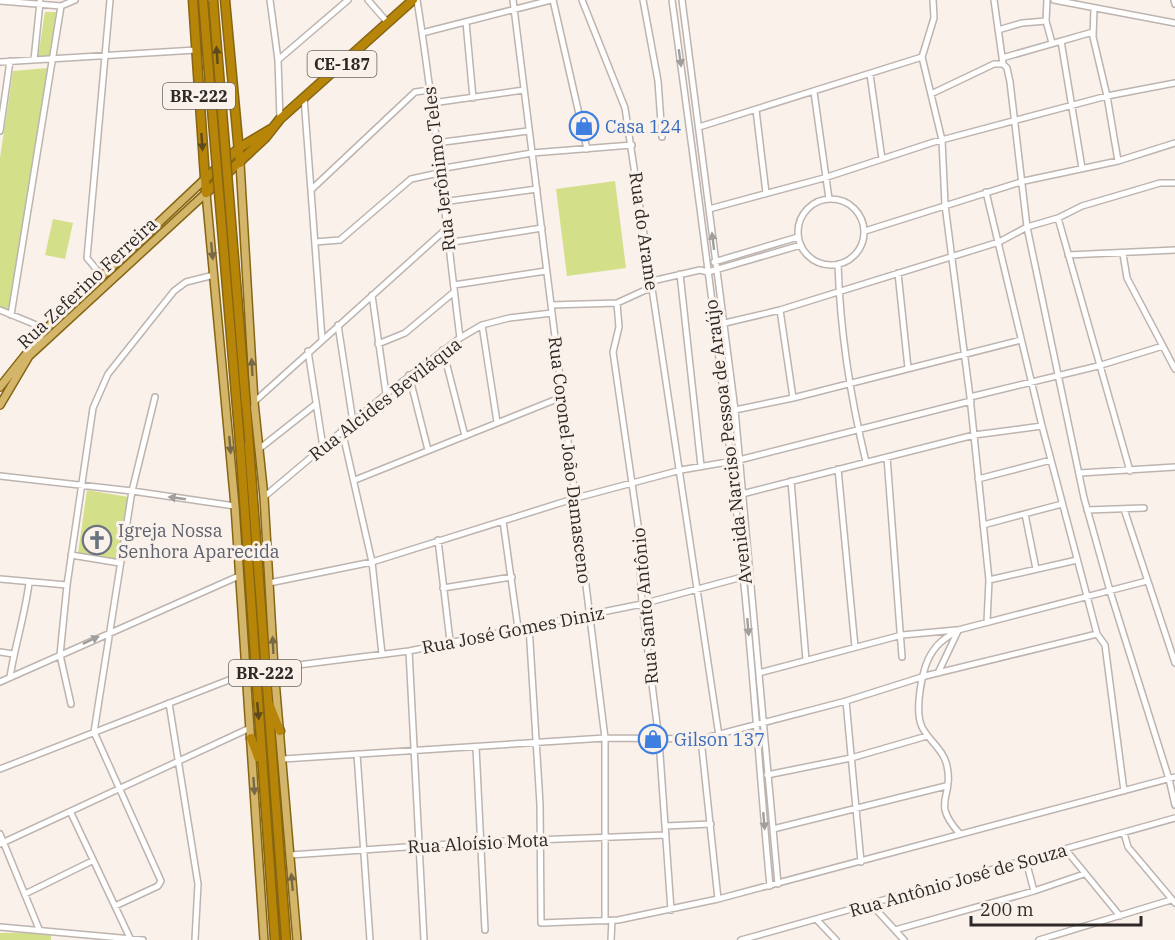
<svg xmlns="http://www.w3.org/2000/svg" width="1175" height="940" viewBox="0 0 1175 940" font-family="'IBM Plex Serif',serif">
	<rect width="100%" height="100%" fill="#faf1eb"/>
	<path fill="#d3df89" d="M45 12H56L50 57H38Z
		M48 68 9 311 0 307V158L13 71Z
		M615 181 626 268 567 276 556 189Z
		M53 219 73 223 65 259 45 255Z
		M87 490 128 497 118 560 78 553Z
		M51 932V940H0V933Z"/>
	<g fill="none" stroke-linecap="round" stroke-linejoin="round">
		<g stroke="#bdb4af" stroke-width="8">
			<path id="minor" d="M270 0 278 60 280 119
				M368 0 388 23
				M417 0C435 112 446 226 460 338
				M513 0 605 738V921
				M553 0 587 149
				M582 0 625 108 719 736
				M643 0 658 81 662 137
				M672 0C698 191 724 382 743 575 754 678 760 782 770 886
				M682 0 735 410 778 884
				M933 0 934 18 922 57 942 140 945 205 970 397 989 580 987 622
				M994 0 1003 64 1007 68 1010 82 1027 227 1084 498 1110 591 1169 779 1175 805
				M1047 0 1046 21 1052 43
				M1054 0 1175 23
				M1174 0 1175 4
				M0 1 61 6 75 0
				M1094 9 1093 37 1107 96 1118 161
				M466 22 473 98
				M998 30 1022 23 1046 21
				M422 33 551 0
				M1061 41 1082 168
				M1002 58 1093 32
				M34 60 40 2
				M278 60 348 0
				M0 62 196 50
				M870 74 882 159
				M814 92 829 199
				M931 94 994 64H1003
				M304 97 322 339
				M432 103 524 90
				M756 110 766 193
				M699 127 922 57
				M0 131 10 61
				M436 143 528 131
				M439 169 532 153 632 145
				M312 189 415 92 430 90
				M986 192 1042 426 1097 634 1105 645 1124 791
				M798 232a33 33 0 1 1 66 0a33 33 0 1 1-66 0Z
				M442 202 537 189
				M709 209 824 178 934 142 1107 96 1175 83
				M1058 218 1130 471
				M865 231 1024 181 1118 161 1175 143
				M315 242 340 240 411 179 439 173
				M447 243 542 228
				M1123 254 1127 278 1175 369
				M1068 255 1175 250
				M714 262 798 237
				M838 264C840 328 851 400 866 462
				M898 273 908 368
				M680 274 701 466
				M102 276 87 258 110 0
				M652 281 700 270 708 272 801 245
				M454 285 546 271
				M372 295 386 394
				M617 303 619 327 613 352 638 525 642 604 659 740 671 910
				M551 305 617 303 652 287
				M0 310 46 329
				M780 310 793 398
				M11 315 61 6
				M725 323 780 310 999 242 1027 227 1058 218 1082 206 1160 183H1175
				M338 325 353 422
				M482 325 497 422
				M378 344 405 333 454 292
				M443 350 465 436
				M308 351 323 447
				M409 375 428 450
				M970 397 1098 366 1163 346
				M254 402 445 230
				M735 410 793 398 1021 340
				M342 430 372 562 382 654
				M259 449 316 404
				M887 457 902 657
				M838 469 855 647
				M1080 473 1175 467
				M0 476 132 491 235 506
				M978 479 1051 460
				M355 480 562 397
				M791 481 806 660
				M742 494 974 435 1042 426
				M264 497 386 394 460 338 482 325 509 318 552 313
				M1124 509 1175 663
				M1087 510 1144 508
				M1025 514 1036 569
				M503 521 518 628
				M983 525 1062 504
				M438 540 450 641
				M71 555 120 563
				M0 579 67 585
				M989 580 1077 560
				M269 583 372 562 576 498 681 470 739 460 971 401
				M443 588 512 577
				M529 626 540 804 541 923 618 920 718 899 1175 777
				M409 651 424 940
				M0 652 13 654
				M274 668 409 651 642 604 746 576
				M759 673 902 635 956 630
				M938 673 958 631
				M10 677C15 645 25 615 29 583
				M0 682 239 576
				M846 701 861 862
				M169 703 198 884 195 940
				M71 704 60 655 67 585 93 408 108 374 174 291 186 282 214 275
				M701 739 718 899
				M476 747 485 930
				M357 754 370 940
				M283 759 605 738 701 739 846 701 925 676 1097 634
				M0 769 234 678 246 676
				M767 775 851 758 927 736
				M71 813 130 938
				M665 826 711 824
				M773 829 946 786
				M1124 833 1128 847 1175 903
				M0 834 39 929
				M960 834C930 801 954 799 947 766 944 750 929 741 922 727 914 710 922 666 933 651 939 641 949 636 958 630L1147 581
				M0 844 250 728
				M1066 850 1120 916
				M290 855 479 842 666 835
				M1026 861 1034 891
				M25 894 92 861
				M872 905 904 940
				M115 906 158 886 161 881 94 732 132 491 155 397
				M817 920 836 940
				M0 927 143 940
				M895 930 1034 891 1084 874
				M611 940 612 920
				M741 940 1175 818
				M1039 940 1171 900"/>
		</g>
		<g stroke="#866513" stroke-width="10">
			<path id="major" d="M240 163 254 402 264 497 274 668 297 940
				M206 193 235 506 264 940
				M0 387 46 329 205 179
				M0 405 29 356 206 193"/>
		</g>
		<g stroke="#866513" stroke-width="11">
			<path id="highway" d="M193 0 206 193
				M203 0 207 49
				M225 0 240 163
				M205 179 239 148 271 129
				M206 193 265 138 280 119 413 0
				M246 406 286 940
				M240 443 275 940
				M270 706 280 731
				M251 738 258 757"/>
		</g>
		<use href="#minor" stroke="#fff" stroke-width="5"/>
		<use href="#major" stroke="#d4b66b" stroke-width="7"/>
		<use href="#highway" stroke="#b78608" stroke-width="8"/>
		<g stroke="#866513" stroke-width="11" stroke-linecap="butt">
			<path id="highway-bridge" d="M213 0 246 406
				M207 49 240 443"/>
		</g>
		<use href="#highway-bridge" stroke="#b78608" stroke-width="8"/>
	</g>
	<defs><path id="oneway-solid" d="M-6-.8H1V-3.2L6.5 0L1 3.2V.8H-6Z" transform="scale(1.5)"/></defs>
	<g fill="#5d4a1c">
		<use href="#oneway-solid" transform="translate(217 55) rotate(-94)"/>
		<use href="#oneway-solid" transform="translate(202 142) rotate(86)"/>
		<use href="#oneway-solid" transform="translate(258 711) rotate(85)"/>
	</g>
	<g fill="#a09f9e">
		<use href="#oneway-solid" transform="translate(680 58) rotate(82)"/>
		<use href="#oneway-solid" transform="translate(713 241) rotate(-97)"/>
		<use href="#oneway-solid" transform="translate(177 498) rotate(-172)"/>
		<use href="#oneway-solid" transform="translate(748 627) rotate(85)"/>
		<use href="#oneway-solid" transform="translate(91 640) rotate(-25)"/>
		<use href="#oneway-solid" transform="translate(764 821) rotate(85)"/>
	</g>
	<g fill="#786846">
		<use href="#oneway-solid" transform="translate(212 251) rotate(84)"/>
		<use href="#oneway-solid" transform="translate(252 367) rotate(-93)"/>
		<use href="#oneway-solid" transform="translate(230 445) rotate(85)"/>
		<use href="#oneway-solid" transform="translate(273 645) rotate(-93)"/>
		<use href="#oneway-solid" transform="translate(254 786) rotate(86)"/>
		<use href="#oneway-solid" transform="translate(292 882) rotate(-95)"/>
	</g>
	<defs>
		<g id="shop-ring" transform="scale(1.5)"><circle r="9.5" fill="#faf1eb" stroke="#3f7fe0" stroke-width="1.5"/><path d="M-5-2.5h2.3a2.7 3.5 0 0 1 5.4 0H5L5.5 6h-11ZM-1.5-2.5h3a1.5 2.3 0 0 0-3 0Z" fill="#3f7fe0"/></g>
		<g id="church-ring" transform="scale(1.5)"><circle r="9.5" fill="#faf1eb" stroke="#6b7280" stroke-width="1.5"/><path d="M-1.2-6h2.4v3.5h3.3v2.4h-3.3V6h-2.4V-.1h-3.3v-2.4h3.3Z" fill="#6b7280"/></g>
	</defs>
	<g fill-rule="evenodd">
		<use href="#shop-ring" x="584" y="126"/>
		<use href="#church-ring" x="97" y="540"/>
		<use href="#shop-ring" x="653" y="739"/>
	</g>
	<g text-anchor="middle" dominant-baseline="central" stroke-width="6" stroke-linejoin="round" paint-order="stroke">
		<g fill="#faf1eb" stroke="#6a6562" stroke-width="1.5">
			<rect x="307.5" y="51" width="69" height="26" rx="4.5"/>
			<rect x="163" y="83" width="72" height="26" rx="4.5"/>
			<rect x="229" y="660" width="72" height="26" rx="4.5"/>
		</g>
		<g font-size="16" font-weight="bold" fill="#2c2927">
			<text x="342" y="64">CE-187</text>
			<text x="199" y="96">BR-222</text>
			<text x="265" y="673">BR-222</text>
		</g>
		<g font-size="18" fill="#366cbe" stroke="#faf1eb" text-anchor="start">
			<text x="605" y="126">Casa 124</text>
			<text x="674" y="739">Gilson 137</text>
		</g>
		<g font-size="18" fill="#2c2927" stroke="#faf1eb">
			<text transform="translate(439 169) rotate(-97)">Rua Jerônimo Teles</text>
			<text transform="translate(644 231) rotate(82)">Rua do Arame</text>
			<text transform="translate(87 283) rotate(-43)">Rua Zeferino Ferreira</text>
			<text transform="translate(385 399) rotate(-38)">Rua Alcides Beviláqua</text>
			<text transform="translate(728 442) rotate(-97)">Avenida Narciso Pessoa de Araújo</text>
			<text transform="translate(570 460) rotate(83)">Rua Coronel João Damasceno</text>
			<text transform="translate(645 606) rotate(-95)">Rua Santo Antônio</text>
			<text transform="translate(513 630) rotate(-11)">Rua José Gomes Diniz</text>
			<text transform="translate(478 843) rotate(-3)">Rua Aloísio Mota</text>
			<text transform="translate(958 880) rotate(-16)">Rua Antônio José de Souza</text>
		</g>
		<g font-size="18" fill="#5b616d" stroke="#faf1eb" text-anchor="start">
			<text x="118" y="530">Igreja Nossa<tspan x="118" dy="21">Senhora Aparecida</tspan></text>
		</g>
	</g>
	<path d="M971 916v9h170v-9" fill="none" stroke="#2c2927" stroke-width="3"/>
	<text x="980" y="916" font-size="18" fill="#2c2927" stroke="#faf1eb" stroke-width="4.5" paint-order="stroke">200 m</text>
</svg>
